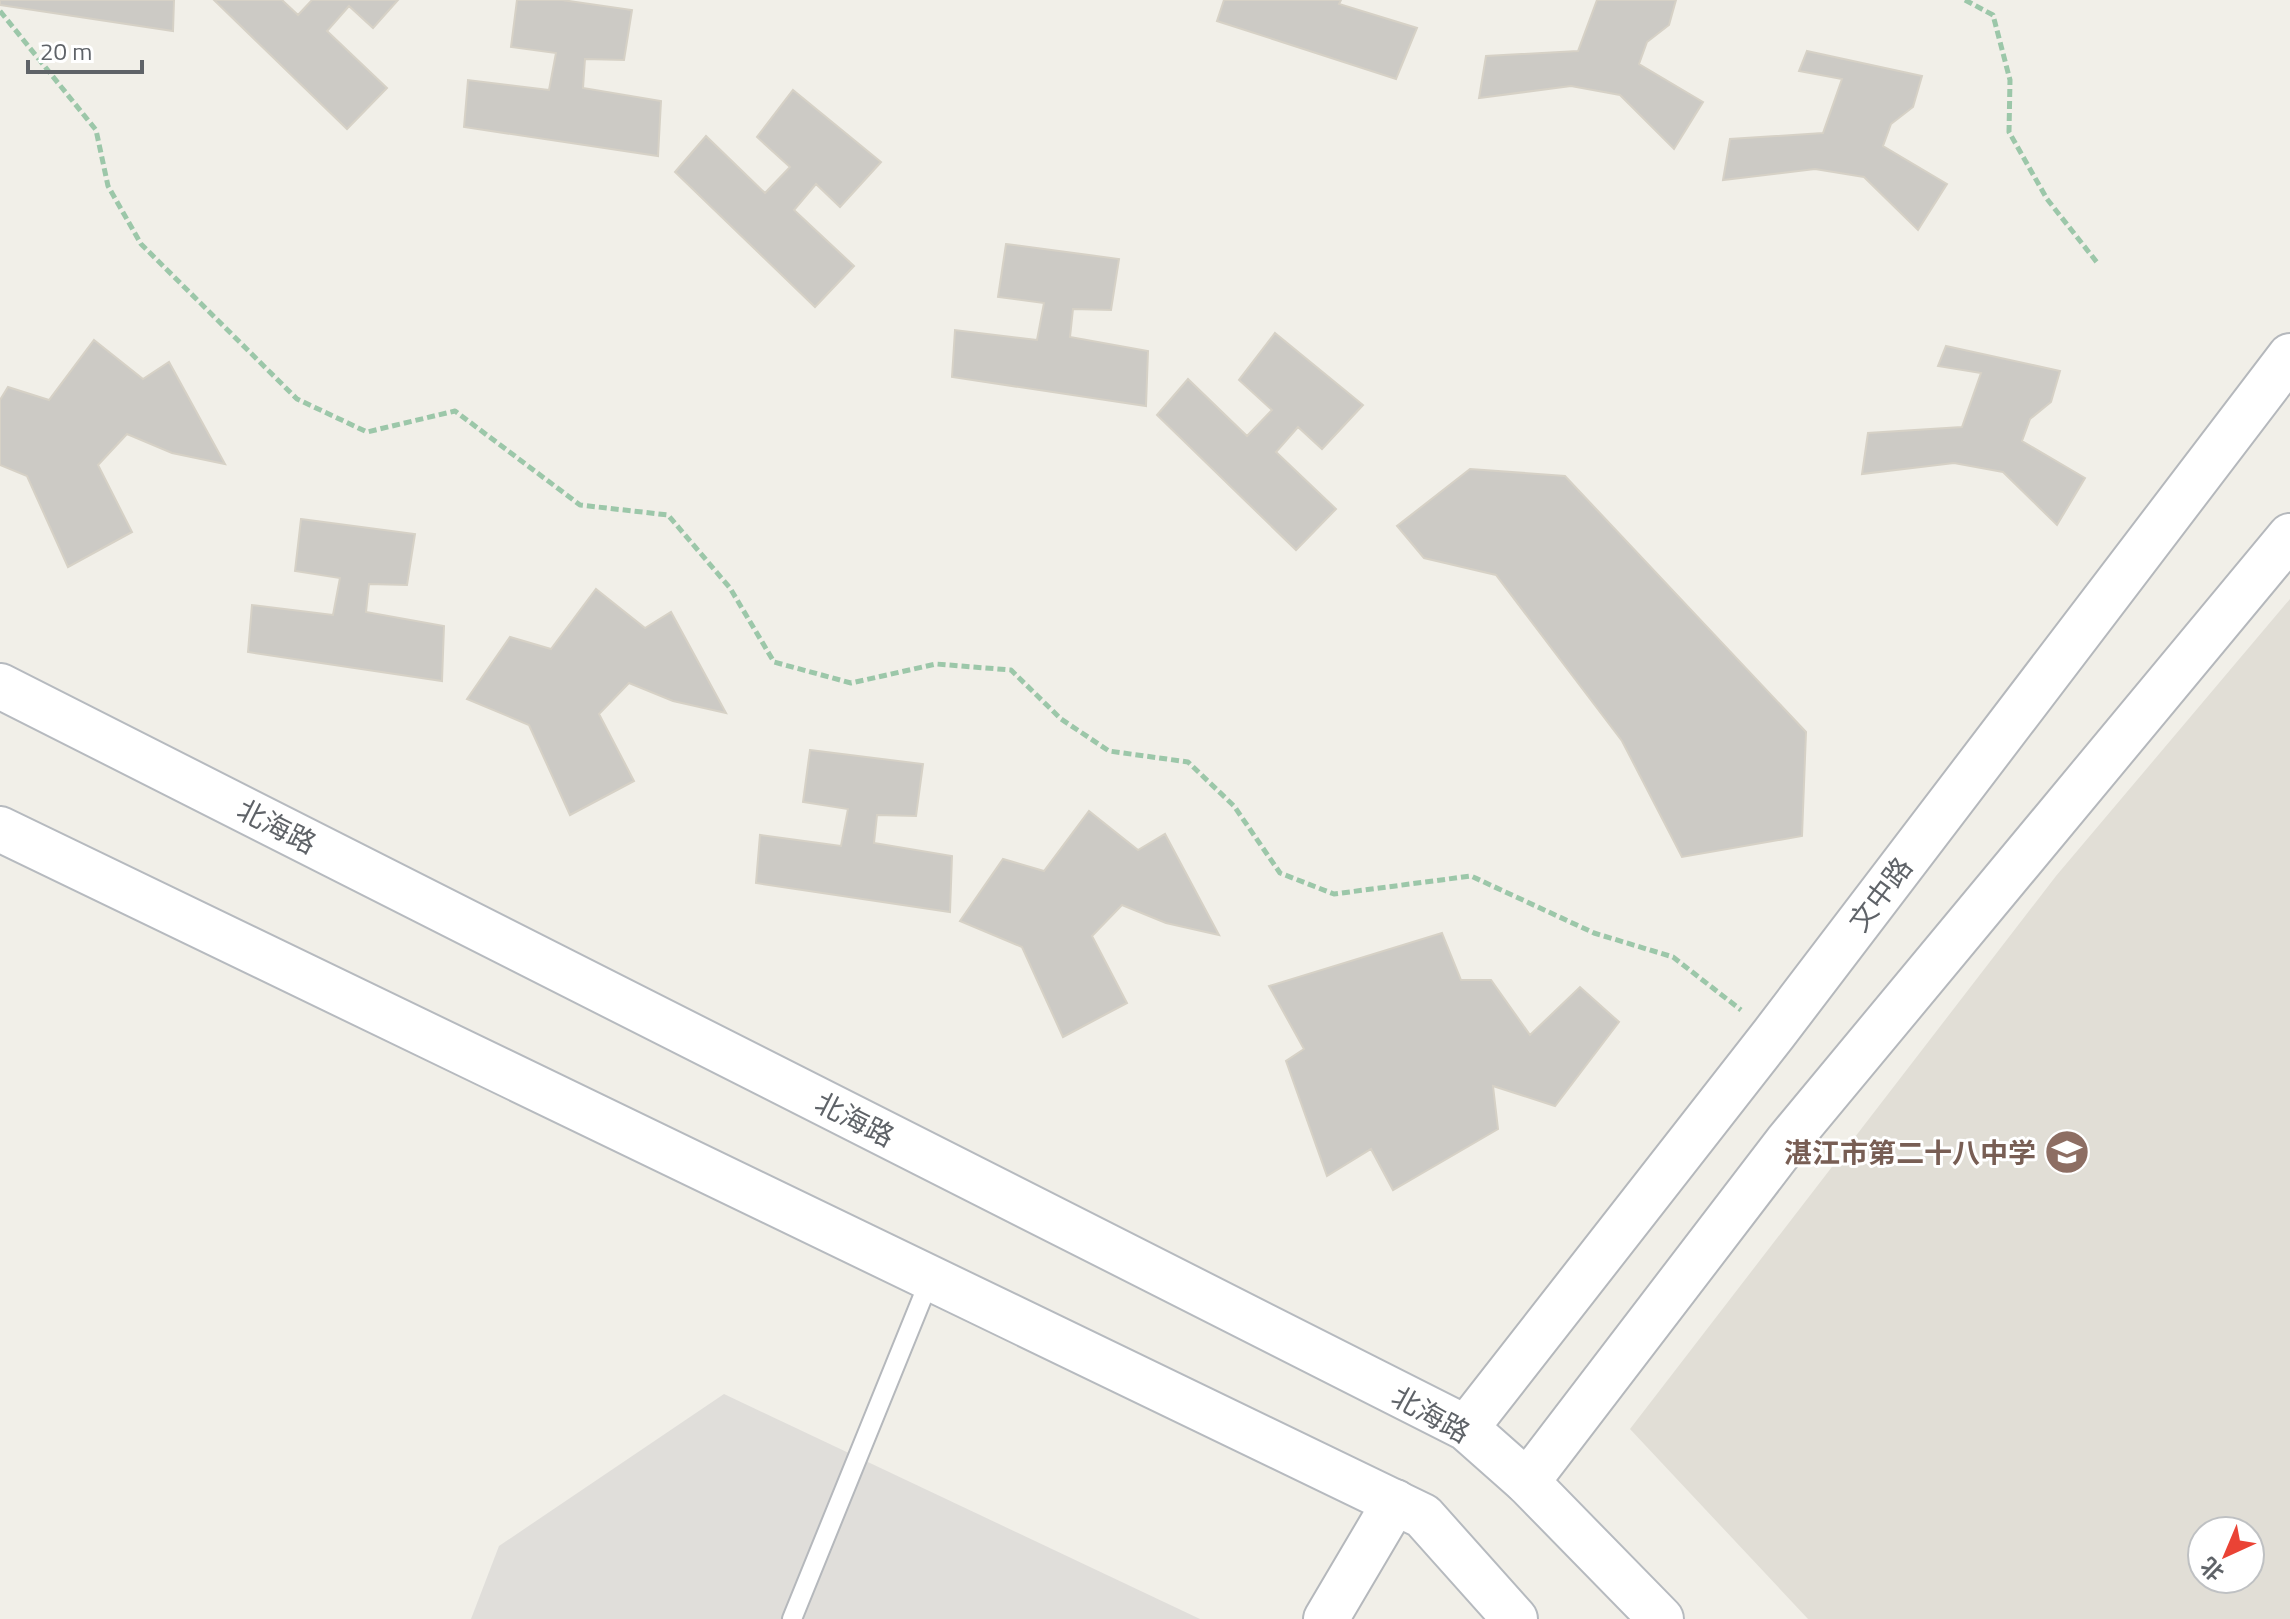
<svg xmlns="http://www.w3.org/2000/svg" width="2290" height="1619" viewBox="0 0 2290 1619" font-family="'Titillium Web','Noto Sans SC',sans-serif">
	<rect width="100%" height="100%" fill="#f1efe8"/>
	<path fill="#e0deda" d="M724 1394 1200 1619H471L499 1546Z"/>
	<path fill="#e1ded6" fill-rule="evenodd" d="M2290 599V1619H1808L1630 1429 2056 876ZM2202 1531H2250V1579H2202Z"/>
	<path fill="#cccac5" stroke="#d6d1c6" stroke-width="2" d="M0 0H174L173 31 0 5Z
		M214 0H282L298 15 312 0H398L373 28 349 6 327 31 387 88 347 129Z
		M517 0H562L632 10 624 60 585 59 583 88 661 101 658 156 464 127 468 80 549 90 556 53 511 47Z
		M1224 0H1341L1339 4 1417 28 1396 79 1217 21Z
		M1597 0H1676L1669 25 1647 42 1639 64 1703 102 1674 149 1620 95 1571 86 1479 98 1486 56 1578 51Z
		M1807 51 1922 76 1913 107 1891 124 1883 146 1947 184 1918 230 1864 177 1815 169 1723 180 1730 139 1823 133 1842 79 1799 71Z
		M793 90 881 162 840 207 816 184 794 210 854 266 815 307 675 172 706 136 765 193 790 167 757 137Z
		M1006 244 1119 259 1111 310 1073 309 1070 337 1148 351 1146 406 952 377 955 330 1037 340 1044 303 998 297Z
		M1275 333 1363 405 1322 449 1298 427 1276 452 1336 509 1296 550 1157 415 1188 379 1247 436 1272 410 1239 380Z
		M94 340 143 379 169 362 225 464 172 453 127 434 98 465 132 532 68 567 27 476 0 465V400L8 387 49 400Z
		M1946 346 2060 371 2051 402 2030 419 2022 441 2085 478 2057 525 2003 472 1954 463 1862 474 1868 433 1962 427 1981 373 1938 366Z
		M1470 469 1565 476 1806 732 1802 836 1682 857 1622 741 1496 575 1424 558 1397 526Z
		M301 519 415 534 407 585 369 584 366 612 444 626 442 681 248 652 252 605 333 615 340 578 295 571Z
		M596 589 645 628 671 612 726 713 673 701 629 683 599 714 634 781 570 815 529 725 467 699 510 637 551 649Z
		M810 750 923 764 916 816 877 815 874 843 952 856 950 912 756 883 760 835 841 846 848 809 803 802Z
		M1089 811 1138 850 1165 834 1219 935 1166 923 1122 905 1092 936 1127 1003 1063 1037 1022 947 960 921 1003 859 1044 871Z
		M1442 933 1461 980H1491L1530 1035 1580 987 1619 1022 1555 1106 1493 1086 1498 1129 1393 1190 1371 1149 1327 1176 1286 1061 1304 1049 1269 986Z"/>
	<g fill="none" stroke-linecap="round" stroke-linejoin="round">
		<g stroke="#b5b8bc" stroke-width="22">
			<path id="service" d="M792 1619 930 1279"/>
		</g>
		<g stroke="#b5b8bc" stroke-width="48">
			<path id="tertiary" d="M1466 1428 1773 1035 2290 356
				M1527 1482 1787 1142 2290 536
				M1326 1619 1395 1502"/>
		</g>
		<g stroke="#b6babf" stroke-width="48">
			<path id="secondary" d="M0 686 1466 1428 1527 1482 1661 1619
				M0 829 1423 1516 1515 1619"/>
		</g>
		<path stroke="#9cc7a9" stroke-width="5" stroke-dasharray="8 4" stroke-linecap="butt" d="M1965 0 1993 15 2010 80 2009 132 2047 199 2099 265
			M0 11 96 130 108 186 141 244 297 399 367 432 455 411 580 505 668 515 730 588 774 662 851 683 936 664 1011 670 1061 719 1109 751 1188 762 1234 806 1280 873 1334 894 1471 876 1594 933 1673 957 1741 1010"/>
		<use href="#service" stroke="#fff" stroke-width="18"/>
		<use href="#tertiary" stroke="#fff" stroke-width="44"/>
		<use href="#secondary" stroke="#fff" stroke-width="44"/>
	</g>
	<defs>
		<g id="school-disc" transform="scale(2.3)"><circle r="9.5" fill="#8d6e63" stroke="#fff"/><path d="M0-5L7-2L0 1L-7-2ZM-4 1L0 2.5L4 1V4Q0 6-4 4Z" fill="#fff"/></g>
	</defs>
	<g fill-rule="evenodd">
		<use href="#school-disc" x="2067" y="1152"/>
	</g>
	<g text-anchor="middle" dominant-baseline="central" stroke-width="6" stroke-linejoin="round" paint-order="stroke">
		<g font-size="28" fill="#5f6368" stroke="#fff">
			<text transform="translate(277 826) rotate(27)">北海路</text>
			<text transform="translate(1880 894) rotate(-53)">文中路</text>
			<text transform="translate(855 1119) rotate(27)">北海路</text>
			<text transform="translate(1431 1414) rotate(29)">北海路</text>
		</g>
		<g font-size="28" font-weight="bold" fill="#785e54" stroke="#fff" text-anchor="end">
			<text x="2036" y="1152">湛江市第二十八中学</text>
		</g>
	</g>
	<g transform="translate(2226 1555) rotate(224)"><circle r="38" fill="#ffffff" stroke="#bfc1c3" stroke-width="2"/>
	<path d="M0-6L14 30L0 20L-14 30Z" fill="#ea4335"/>
	<text y="-12" font-size="22" font-weight="bold" text-anchor="middle" fill="#5f6368">北</text>
	</g>
	<path d="M28 60v12h114v-12" fill="none" stroke="#5f6368" stroke-width="4"/>
	<text x="40" y="60" font-size="24" fill="#5f6368" stroke="#ffffff" stroke-width="6" paint-order="stroke">20 m</text>
</svg>
